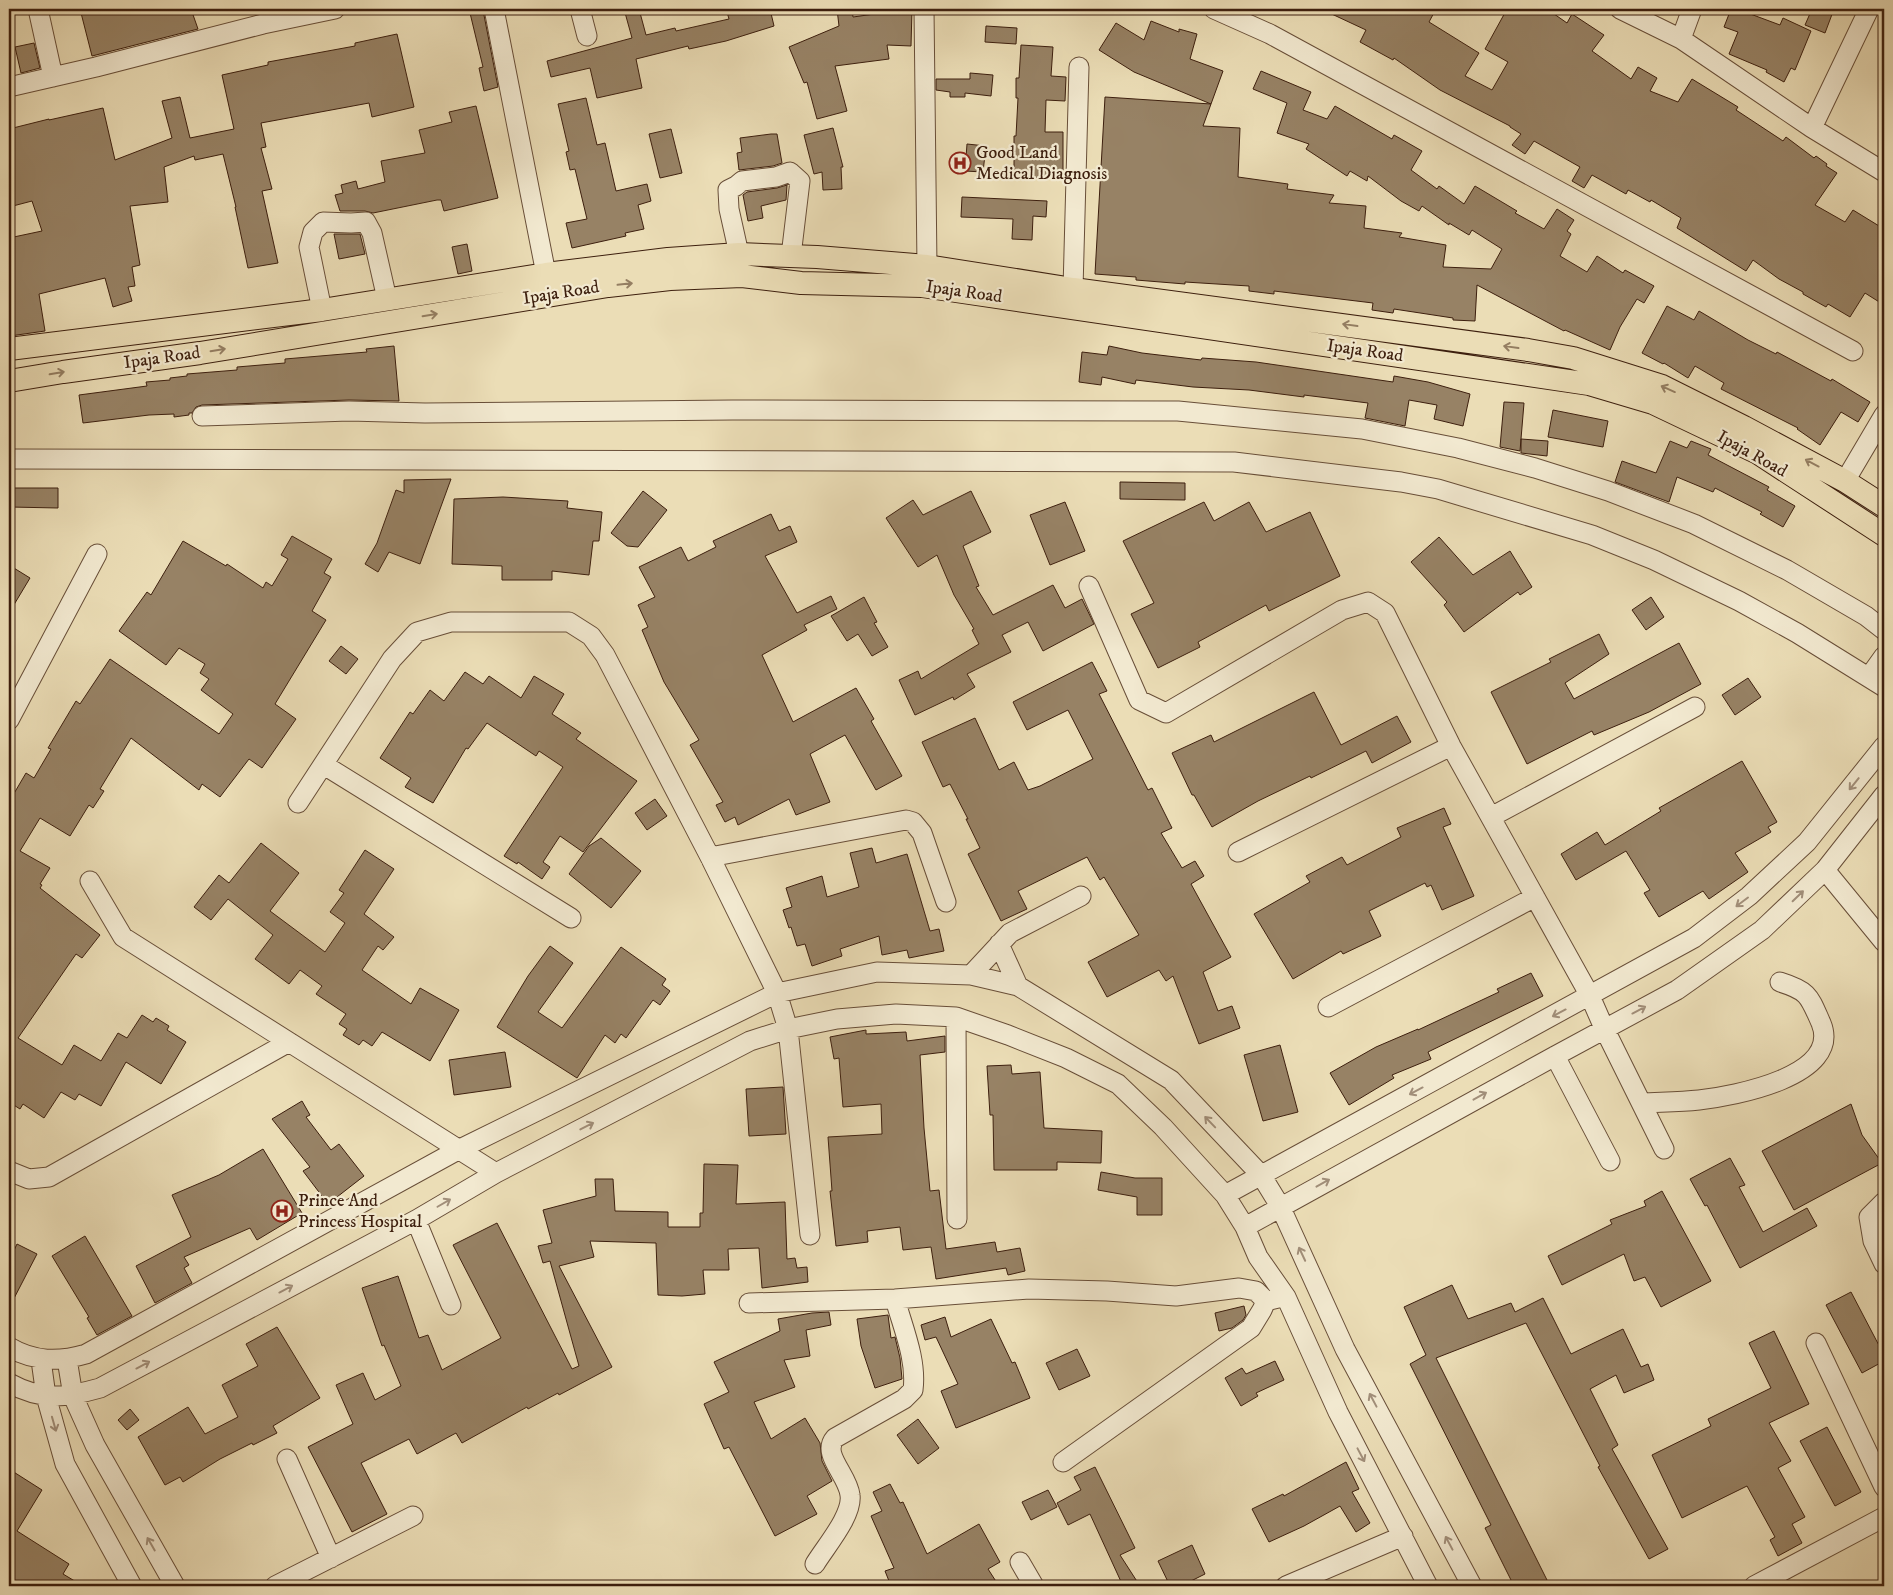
<svg xmlns="http://www.w3.org/2000/svg" width="1893" height="1595" viewBox="0 0 1893 1595" font-family="'IM FELL DW Pica',serif">
	<rect width="100%" height="100%" fill="#ebddb6"/>
	<filter id="stains"><feTurbulence type="fractalNoise" baseFrequency=".004" numOctaves="4"/><feColorMatrix values="0 0 0 0 .2 0 0 0 0 .09 0 0 0 0 .02 0 0 0 .5 -.17"/></filter>
	<radialGradient id="worn" r=".72"><stop offset=".6" stop-color="#630" stop-opacity="0"/><stop offset="1" stop-color="#630" stop-opacity=".3"/></radialGradient>
	<path fill="#978265" stroke="#3d1f0e" d="M80 9H191L198 29 92 56Z
		M624 9H639L646 35 675 28 676 31 729 19 727 12 738 9H770L774 26 726 41 689 49 688 46 636 59 642 88 597 98 590 68 551 77 547 61 632 38Z
		M837 9H852L853 17 896 11V9H912L911 46 887 45 889 59 835 66 847 111 817 119 807 82 804 83 789 47 839 26Z
		M1321 9H1436L1429 22 1479 53 1465 76 1492 90 1508 62 1485 49 1507 9H1524L1532 14 1536 9H1547L1567 23 1572 14 1604 35 1592 51 1631 79 1638 67 1657 78 1650 91 1678 102 1692 79 1738 107 1736 110 1783 141 1786 137 1814 158 1816 156 1827 164 1826 166 1837 173 1815 205 1845 222 1853 210 1884 229V305L1865 293 1850 317 1828 304 1826 307 1803 294V292L1779 279 1753 260 1746 271 1677 228 1681 218 1651 200 1650 202 1628 190 1626 194 1592 175 1584 188 1572 181 1580 167 1534 141 1525 154 1512 145 1521 134 1510 127V126L1440 90 1394 58 1393 60 1360 42 1366 30Z
		M1731 9H1737L1780 25 1783 18 1811 31 1795 70 1791 68 1784 82 1766 72 1767 70 1729 54 1738 32 1724 27Z
		M1812 9H1834L1825 33 1805 25Z
		M483 10 498 87 484 91 479 68 483 67 470 13Z
		M1151 21 1179 32V29L1197 34 1190 59 1223 71 1203 126 1240 128 1238 177 1288 184 1287 189 1334 195 1329 203 1366 206 1364 228 1402 233 1399 237 1446 245 1443 267 1491 269 1502 249 1472 230 1469 235 1449 223V225L1422 206 1419 211 1401 201 1368 176 1367 181 1350 171 1347 176 1306 149 1309 144 1277 133 1287 103 1253 89 1261 71 1311 92 1303 110 1327 119 1335 106 1392 139 1394 135 1422 151 1411 170 1437 189 1439 186 1464 204 1475 186 1517 211 1515 213 1544 229 1557 209 1574 220 1567 231 1571 234 1560 256 1587 272 1597 256 1623 273 1625 270 1654 286 1644 303 1637 299 1620 327 1610 350 1565 330 1564 331 1477 285 1475 321 1453 320V318L1394 309 1393 313 1372 310 1373 303 1274 291V294L1249 291V286L1185 282V284L1136 280V277L1095 274 1105 97 1211 104 1134 72 1099 50 1116 23 1144 40Z
		M986 26 1017 28 1016 44 985 42Z
		M397 34 414 107 372 117 369 103 261 123 266 147 261 148 272 189 262 191 278 263 248 268 235 207H236L223 154 195 160 194 156 164 167 168 202 130 206 140 265 132 267 135 286 128 287 132 301 113 307 105 278 39 294 45 331 10 336 9 324V238L42 231 32 201 9 207V129L49 119V120L103 108 115 160 172 138 162 101 180 97 190 138 234 129 222 75 268 65V62L355 46V43Z
		M34 43 40 68 21 73 15 47Z
		M1021 45 1053 47 1051 76 1066 77 1065 101 1046 100 1045 132H1063V172H1048V179L1014 175V136H1016L1018 98H1016V78H1019Z
		M970 73 993 75 991 96 965 93V97H950V92L936 90V79H970Z
		M586 98 597 145 605 143 616 191 647 184 651 201 638 205 644 229 625 233 626 236 572 248 566 223 587 219 575 169 570 170 566 152 569 151 558 104Z
		M476 106 498 198 444 211 441 200H437L373 213 365 211H340L335 195 343 193 341 185 356 181 358 189 385 182 381 161 425 153 419 130 452 122 449 112Z
		M833 128 843 167H841L842 189 823 190 822 172 814 174 804 135Z
		M671 129 682 173 660 178 649 134Z
		M771 134H777L782 163 773 166 739 170 737 153 742 152 740 138Z
		M967 144 986 146 983 172 965 171Z
		M787 185 786 200 761 206 763 218 748 221 743 195 747 192 777 188Z
		M962 197 1047 201 1046 217 1033 216 1032 240 1012 239 1013 219 961 217Z
		M334 234H360L365 254 339 259Z
		M467 244 472 271 458 274 452 247Z
		M1667 306 1694 320 1699 311 1748 340 1776 354 1777 352 1831 381 1832 379 1870 402 1858 422 1841 412 1820 445 1797 429 1798 428 1721 389 1724 383 1695 366 1688 378 1664 363 1663 364 1642 353Z
		M394 346 399 401 349 400 202 405 196 407 192 413H189V415L174 417V414L149 415 83 423 79 395 147 386 146 382 170 380V378L187 376V374L237 370V367L285 363V359L367 352 366 349Z
		M1109 346 1142 353 1201 360 1202 358 1256 362 1393 382 1394 376 1428 382 1470 394 1463 426 1434 419 1437 405 1409 400 1405 426 1365 418 1368 403 1304 395V397L1249 390 1193 387 1136 380 1135 384 1102 377 1101 385 1079 382 1082 352 1107 355Z
		M1504 402 1524 403 1520 451 1500 447Z
		M1553 410 1608 421 1603 447 1548 437Z
		M1521 439 1548 441 1547 456 1521 453Z
		M1670 441 1687 448 1691 441 1711 449 1708 455 1769 487 1767 490 1795 506 1783 527 1760 514 1762 512 1715 488 1713 492 1677 477 1669 502 1615 482 1622 461 1656 473Z
		M451 479 420 564 389 552 378 572 365 564 377 543 396 490 404 493V480Z
		M1120 482 1185 483V500L1120 499Z
		M10 488H58V508L10 507Z
		M643 491 667 510 638 547 627 546 611 533Z
		M971 491 991 532 963 546 979 586 976 587 993 615 1053 585 1065 608 1082 599 1094 624 1043 651 1028 622 1002 635 1011 652 967 674 975 687 954 700 953 697 915 715 899 680 918 671 921 679 979 644 972 630 974 629 954 595 937 555 918 567 886 518 913 500 923 515Z
		M503 497 568 501 567 508 602 512 599 541H593L589 575 552 571V580H502V566L452 564 454 499Z
		M1065 502 1085 551 1050 565 1030 515Z
		M1204 502 1214 521 1249 502 1266 532 1310 512 1340 576 1269 611 1266 605 1198 642 1200 647 1158 668 1131 614 1154 603 1123 541Z
		M771 514 779 531 790 526 797 542 765 556 797 613 831 596 837 609 804 625 807 630 762 655 793 722 856 688 874 719 871 721 902 776 876 790 845 735 810 754 830 802 796 815 789 799 738 825 735 817 725 822 716 805 723 802 690 745 699 740 664 682 642 630 648 627 638 605 655 597 639 567 681 547 688 561 716 547 713 541Z
		M292 536 332 559 324 573 331 577 312 611 326 620 275 704 296 719 262 768 249 759 220 797 202 784 199 790 131 738 100 789 104 791 93 808 89 805 70 836 40 818 20 851 50 868 40 884 42 885 40 888 100 935 82 958 76 954 18 1038 62 1065 74 1045 101 1061 118 1033 127 1038 142 1015 153 1022 156 1018 169 1026 167 1030 186 1042 161 1084 126 1062 101 1106 79 1094 75 1100 61 1092 44 1118 23 1104 20 1109 9 1102V802L26 773 34 778 51 749 48 748 76 701 80 704 110 659 219 734 233 714 201 690 209 679 200 673 205 664 179 648 166 665 119 631 147 592 151 595 183 541 226 566 227 564 263 588 266 582 272 586 288 559 281 555Z
		M1439 537 1473 575 1510 551 1532 587 1520 595 1518 592 1464 632 1444 605 1447 602 1411 562Z
		M9 565 30 578 9 613Z
		M864 597 877 622 874 623 888 647 872 656 858 634 847 641 831 616Z
		M1651 597 1664 617 1646 630 1632 610Z
		M1599 634 1609 654 1565 683 1574 699 1679 643 1701 684 1649 712 1594 735 1592 731 1527 764 1491 692 1551 662 1549 659Z
		M341 646 358 659 346 674 329 661Z
		M1092 662 1107 691 1099 694 1148 790 1152 788 1172 828 1161 833 1182 868 1195 861 1204 876 1191 884 1231 957 1203 972 1218 1011 1232 1006 1240 1028 1199 1044 1173 976 1166 981 1159 970 1107 997 1088 962 1139 935 1104 877 1100 880 1087 857 1018 891 1027 909 1001 921 968 854 980 848 966 819H968L950 784 943 787 922 742 975 718 999 770 1014 762 1028 790 1040 786 1093 759 1068 710 1027 730 1013 702Z
		M465 672 483 684 489 676 521 698 534 676 564 694 552 714 581 733 576 739 637 781 583 852 560 836 543 862 550 867 542 879 518 862 517 864 504 856 563 767 539 751 536 756 487 723 468 749 466 748 433 803 405 787 411 778 380 758 410 712 413 714 430 690 444 701Z
		M1748 678 1761 697 1735 715 1722 695Z
		M1314 692 1341 745 1397 716 1411 742 1372 763 1366 751 1311 778 1310 776 1258 801 1212 827 1194 795H1192L1172 753 1211 735 1214 742Z
		M1742 761 1777 822 1768 827 1771 832 1735 853 1748 872 1709 899 1703 891 1659 917 1644 893 1650 890 1626 851 1576 880 1561 854 1597 832 1605 845 1661 811 1659 808Z
		M655 799 667 816 647 830 635 813Z
		M1444 808 1451 824 1443 827 1474 896 1442 910 1431 885 1427 887 1425 883 1369 911 1381 936 1343 954 1341 951 1293 979 1254 914 1310 882 1306 876 1342 857 1347 865 1401 837 1397 828Z
		M601 838 641 871 611 908 569 874 589 846Z
		M261 843 299 873 270 911 325 952 345 923 330 912 344 893 339 890 365 850 394 869 364 914 394 937 383 950 378 946 362 970 411 1004 420 988 459 1010 430 1061 382 1032 372 1046 363 1040 359 1045 343 1035 347 1029 339 1024 346 1014 316 994 322 986 300 970 289 984 255 959 273 935 228 899 211 920 194 907 219 875 229 883Z
		M872 848 876 863 907 854 930 931 939 929 944 951 909 958 907 950 882 955 879 936 840 949 842 956 812 966 805 944 797 946 791 927 789 928 783 910 792 907 786 888 822 876 827 897 859 887 850 853Z
		M550 946 573 963 538 1012 562 1028 621 947 666 979 662 985 670 991 660 1005 653 1000 626 1038 621 1034 615 1043 605 1035 577 1078 497 1027 528 976Z
		M1531 973 1543 996 1428 1052 1431 1059 1392 1075 1394 1078 1349 1105 1330 1073 1376 1047 1418 1029V1030L1499 992 1497 989Z
		M866 1030V1034L906 1032 907 1041 945 1036V1052L920 1055 924 1128 930 1191 939 1190 946 1249 995 1242 997 1252 1020 1248 1025 1271 1008 1275 1006 1268 936 1279 931 1247 903 1250 900 1227 867 1231 868 1242 836 1246 830 1191H832L828 1137 882 1134 881 1104 843 1107 839 1058 834 1059 830 1037Z
		M1280 1045 1298 1112 1263 1121 1244 1055Z
		M505 1052 511 1087 454 1095 449 1060Z
		M1011 1065 1012 1074 1040 1072 1044 1128 1102 1131 1101 1163 1057 1162V1170H994L993 1115H990L987 1066Z
		M783 1087 786 1134 749 1136 746 1089Z
		M302 1101 310 1115 306 1117 331 1150 339 1144 364 1176 328 1204 303 1171 310 1167 272 1119Z
		M1851 1104 1862 1135 1882 1163 1794 1210 1762 1151Z
		M263 1149 302 1213 257 1240 250 1228 184 1257 189 1265 184 1268 192 1283 155 1303 136 1266 191 1237 172 1195 219 1175Z
		M1730 1158 1745 1185 1739 1187 1763 1232 1807 1208 1817 1226 1740 1268 1707 1205 1705 1206 1690 1179Z
		M704 1164 738 1165 736 1204 785 1202 787 1259 795 1258 797 1268 807 1267 808 1282 762 1288 759 1248 728 1249 729 1270H703L705 1294 682 1296 658 1295 656 1243 590 1241 594 1257 559 1266 612 1367 559 1395 558 1393 528 1409 527 1407 462 1443 456 1433 417 1454 409 1439 361 1463 387 1514 352 1532 308 1447 353 1424 336 1385 363 1373 375 1400 401 1386 384 1345 382 1346 362 1288 398 1276 419 1338 428 1335 442 1370 501 1338 453 1245 497 1223 572 1369 579 1366 550 1261 543 1263 538 1246 552 1243 543 1210 596 1196 595 1179H613L615 1211 668 1212V1227H700V1213H703Z
		M1101 1172 1135 1178H1162V1215H1137V1197L1098 1190Z
		M1662 1191 1711 1281 1661 1307 1645 1277 1634 1281 1624 1254 1562 1285 1548 1256 1612 1224 1610 1220 1646 1206 1644 1201Z
		M85 1236 132 1316 97 1335 87 1318 89 1317 52 1256Z
		M17 1244 37 1254 9 1308V1261Z
		M1452 1285 1468 1319 1511 1303 1515 1312 1543 1298 1571 1354 1623 1329 1641 1367 1648 1364 1654 1380 1624 1393 1616 1375 1590 1389 1618 1445 1612 1449 1668 1549 1649 1559 1598 1467 1600 1466 1526 1323 1436 1358 1550 1586H1514L1485 1528 1491 1525 1410 1364 1426 1355 1404 1307Z
		M1851 1292 1884 1355V1361L1862 1373 1826 1305Z
		M1244 1306 1246 1315 1243 1320 1232 1328 1219 1331 1215 1313Z
		M829 1312 831 1325 806 1330 810 1356 784 1360 795 1387 754 1402 771 1439 805 1418 820 1443 822 1461 832 1481 807 1496 817 1514 775 1536 729 1447 724 1449 704 1404 729 1392 714 1362 780 1331 778 1319 812 1313Z
		M888 1315 891 1338 895 1337 900 1358 902 1379 875 1388 861 1346 857 1319Z
		M945 1317 951 1337 991 1319 1012 1363 1015 1362 1030 1398 956 1428 941 1391 958 1384 936 1337 925 1340 921 1325Z
		M277 1327 320 1398 273 1426 277 1433 253 1445 252 1443 220 1459 183 1482 180 1477 165 1485 138 1437 188 1407 205 1434 238 1417 222 1385 258 1366 246 1344Z
		M1774 1331 1809 1404 1769 1423 1791 1461 1778 1468 1805 1517 1792 1524 1802 1543 1778 1556 1770 1540 1775 1537 1747 1486 1682 1518 1652 1455 1711 1426 1708 1419 1771 1388 1749 1343Z
		M1077 1349 1090 1376 1059 1390 1046 1363Z
		M1275 1361 1284 1380 1256 1393 1258 1396 1241 1406 1225 1378 1242 1368 1246 1374Z
		M130 1409 139 1420 127 1430 118 1420Z
		M918 1419 939 1448 918 1464 897 1435Z
		M1827 1427 1861 1492 1835 1506 1800 1441Z
		M1346 1462 1359 1489 1352 1492 1370 1523 1356 1532 1340 1506 1304 1526 1269 1542 1252 1509 1283 1494 1284 1496Z
		M1095 1467 1135 1548 1120 1555 1140 1586H1123L1090 1514 1068 1525 1057 1503 1081 1490 1074 1477Z
		M9 1469 42 1490 17 1531 69 1564 63 1574 83 1586H9Z
		M890 1484 900 1503 903 1502 927 1554 979 1524 1000 1562 988 1569 999 1586H891L885 1571 894 1568 871 1516 882 1511 873 1492Z
		M1048 1490 1057 1507 1031 1520 1022 1502Z
		M1192 1545 1205 1574 1181 1586H1170L1158 1561Z"/>
	<g fill="none" stroke-linecap="round" stroke-linejoin="round">
		<g stroke="#684e38" stroke-width="21">
			<path id="minor" d="M38 9 53 77
				M494 9 546 274
				M580 9 587 36
				M924 9 927 266
				M1214 9 1270 34 1853 351
				M1620 9 1681 39 1812 128 1884 172
				M1681 39 1692 9
				M9 87 96 67 263 24 335 9
				M1812 128 1869 9
				M739 254 729 209 728 190 736 186 742 181 776 177 790 172 800 181 791 256
				M1073 289 1079 67
				M322 310 309 247 313 232 323 222 351 223 366 222 372 233 387 299
				M202 416 349 411 425 413 732 410 1178 411 1362 429 1458 448 1535 468 1608 491 1694 524 1787 570 1866 616 1884 630
				M9 459 1234 462 1401 482 1438 489 1592 535 1654 560 1739 601 1797 633 1884 687
				M1845 481 1884 415
				M1089 586 1139 700 1166 713 1342 610 1368 602 1385 613 1451 746 1590 996 1604 1028 1664 1149
				M1869 677 1884 656
				M9 720 97 554
				M324 765 571 918
				M298 803 392 659 417 632 451 622H569L591 636 605 655 710 857 777 993 788 1029 810 1235
				M1491 817 1695 707
				M1238 852 1451 746
				M710 857 906 820 913 822 922 833 946 902
				M1825 870 1884 942
				M90 881 123 937 496 1173
				M999 944 1018 986
				M971 975 1010 933 1081 896
				M1328 1007 1535 897
				M956 1017 957 1219
				M1555 1056 1610 1161
				M1642 1103C1661 1102 1680 1102 1699 1100 1734 1096 1843 1076 1821 1023 1809 996 1809 991 1780 982
				M9 1171 29 1179 49 1177 289 1042
				M1225 1195 1694 938 1749 896 1807 842 1884 746
				M1884 1202 1869 1217 1873 1241 1884 1264
				M416 1220 451 1305
				M1245 1227 1555 1056 1677 990 1762 930 1825 870 1884 795
				M749 1303 895 1299 1029 1289 1107 1291 1176 1296 1239 1288 1256 1291 1266 1301
				M1816 1343 1884 1487
				M9 1347C34 1362 59 1362 86 1354L458 1150 777 993 877 972 971 975 1018 986 1171 1080 1261 1175 1280 1206 1345 1349 1472 1586
				M67 1359 73 1396 95 1445 175 1586
				M41 1360 46 1396 65 1464 132 1586
				M9 1383C42 1401 65 1398 100 1388L416 1220 496 1173 750 1041 788 1029 837 1019 896 1014 956 1017 1008 1035 1066 1058 1118 1084 1163 1127 1225 1195 1245 1227 1258 1257 1286 1297 1338 1412 1428 1586
				M287 1459 331 1558
				M1063 1462 1251 1328 1262 1310 1266 1301 1278 1298
				M1020 1562 1034 1586
				M815 1564C826 1546 853 1515 850 1495 848 1475 821 1454 835 1438L904 1399 913 1390C917 1360 903 1328 895 1299
				M275 1586 413 1516
				M1286 1586 1403 1536
				M1754 1586 1884 1517"/>
		</g>
		<g stroke="#3d1f0e" stroke-width="24">
			<path id="major" d="M9 349 322 310 546 274 668 259 739 254 817 257 927 266 1073 289 1528 350 1573 358 1662 386 1744 427 1845 481 1884 506
				M9 381 63 372 200 353 608 286 670 279 742 276 801 283 922 286 1589 384 1653 403 1758 453 1884 535"/>
		</g>
		<use href="#minor" stroke="#f2e9d0" stroke-width="19"/>
		<use href="#major" stroke="#ebddb6" stroke-width="22"/>
	</g>
	<defs><path id="oneway-shaft" d="M-6 0H5M1.5-3L5.5 0L1.5 3" fill="none" stroke-width="1.6" stroke-linecap="round" stroke-linejoin="round" transform="scale(1.25)"/></defs>
	<g stroke="#947e62">
		<use href="#oneway-shaft" transform="translate(625 284) rotate(-6)"/>
		<use href="#oneway-shaft" transform="translate(430 315) rotate(-9)"/>
		<use href="#oneway-shaft" transform="translate(1350 325) rotate(-172)"/>
		<use href="#oneway-shaft" transform="translate(1511 347) rotate(-172)"/>
		<use href="#oneway-shaft" transform="translate(218 350) rotate(-9)"/>
		<use href="#oneway-shaft" transform="translate(57 373) rotate(-10)"/>
		<use href="#oneway-shaft" transform="translate(1668 389) rotate(-156)"/>
		<use href="#oneway-shaft" transform="translate(1812 463) rotate(-152)"/>
	</g>
	<g stroke="#a18e79">
		<use href="#oneway-shaft" transform="translate(1854 784) rotate(129)"/>
		<use href="#oneway-shaft" transform="translate(1798 896) rotate(-44)"/>
		<use href="#oneway-shaft" transform="translate(1742 902) rotate(143)"/>
		<use href="#oneway-shaft" transform="translate(1639 1010) rotate(-28)"/>
		<use href="#oneway-shaft" transform="translate(1559 1013) rotate(152)"/>
		<use href="#oneway-shaft" transform="translate(1416 1091) rotate(152)"/>
		<use href="#oneway-shaft" transform="translate(1480 1096) rotate(-29)"/>
		<use href="#oneway-shaft" transform="translate(1210 1122) rotate(-134)"/>
		<use href="#oneway-shaft" transform="translate(587 1126) rotate(-27)"/>
		<use href="#oneway-shaft" transform="translate(1323 1183) rotate(-29)"/>
		<use href="#oneway-shaft" transform="translate(444 1203) rotate(-30)"/>
		<use href="#oneway-shaft" transform="translate(1302 1254) rotate(-115)"/>
		<use href="#oneway-shaft" transform="translate(286 1289) rotate(-28)"/>
		<use href="#oneway-shaft" transform="translate(143 1365) rotate(-28)"/>
		<use href="#oneway-shaft" transform="translate(1373 1400) rotate(-118)"/>
		<use href="#oneway-shaft" transform="translate(54 1424) rotate(74)"/>
		<use href="#oneway-shaft" transform="translate(1361 1455) rotate(62)"/>
		<use href="#oneway-shaft" transform="translate(1449 1543) rotate(-118)"/>
		<use href="#oneway-shaft" transform="translate(151 1544) rotate(-120)"/>
	</g>
	<defs>
		<g id="hospital-ring" transform="scale(1.125)"><circle r="9.5" fill="#f2e9d0" stroke="#8f2418" stroke-width="1.5"/><path d="M-5-5h3v3.5h4V-5h3V5h-3V1.5h-4V5h-3Z" fill="#8f2418"/></g>
	</defs>
	<g fill-rule="evenodd">
		<use href="#hospital-ring" x="960" y="163"/>
		<use href="#hospital-ring" x="282" y="1211"/>
	</g>
	<g text-anchor="middle" dominant-baseline="central" stroke-width="4.5" stroke-linejoin="round" paint-order="stroke">
		<g font-size="18" fill="#3d1f0e" stroke="#f2e9d0" text-anchor="start">
			<text x="976" y="153">Good Land<tspan x="976" dy="21">Medical Diagnosis</tspan></text>
			<text x="298" y="1201">Prince And<tspan x="298" dy="21">Princess Hospital</tspan></text>
		</g>
		<g font-size="18" fill="#3d1f0e" stroke="#f2e9d0">
			<text transform="translate(964 292) rotate(8)">Ipaja Road</text>
			<text transform="translate(561 293) rotate(-9)">Ipaja Road</text>
			<text transform="translate(1365 351) rotate(8)">Ipaja Road</text>
			<text transform="translate(162 358) rotate(-8)">Ipaja Road</text>
			<text transform="translate(1752 454) rotate(29)">Ipaja Road</text>
		</g>
	</g>
	<rect width="1893" height="1595" fill="none" stroke="#ebddb6" stroke-width="30"/>
	<rect x="10" y="10" width="1873" height="1575" fill="none" stroke="#3d1f0e" stroke-width="2.5"/>
	<rect x="15" y="15" width="1863" height="1565" fill="none" stroke="#3d1f0e"/>
	<rect width="100%" height="100%" filter="url(#stains)"/>
	<rect width="100%" height="100%" fill="url(#worn)"/>
</svg>
